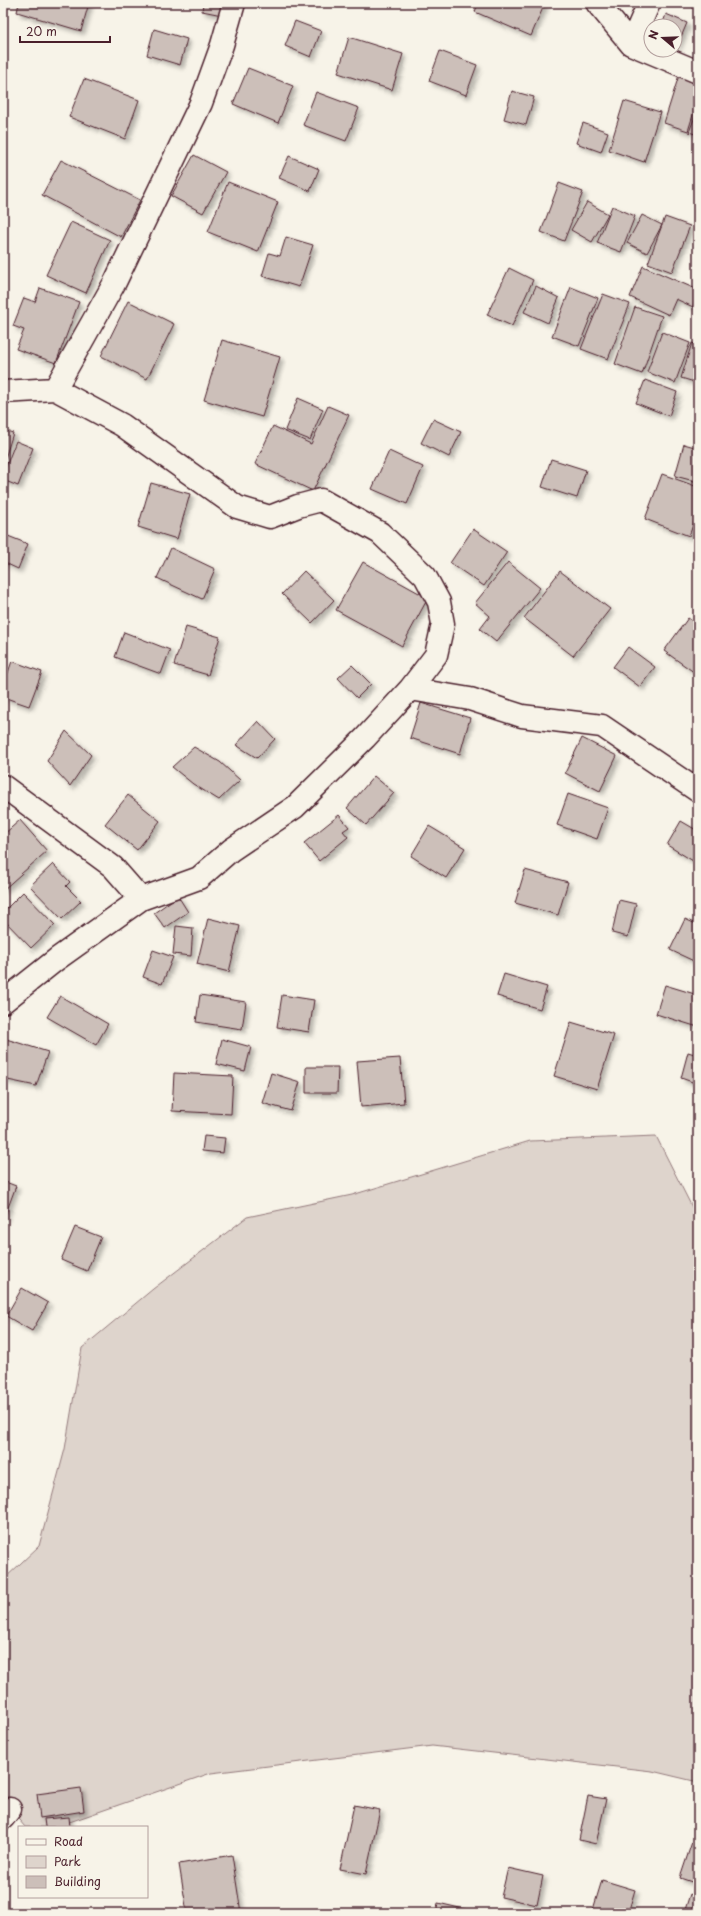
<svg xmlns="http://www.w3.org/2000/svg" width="701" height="1916" viewBox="0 0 701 1916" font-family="'Playpen Sans',sans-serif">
	<defs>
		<filter id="shadow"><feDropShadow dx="3.5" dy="3.5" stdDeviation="2" flood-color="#0004"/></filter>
	</defs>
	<rect width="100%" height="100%" fill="#f7f3e8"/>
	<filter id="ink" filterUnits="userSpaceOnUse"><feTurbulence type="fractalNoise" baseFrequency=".025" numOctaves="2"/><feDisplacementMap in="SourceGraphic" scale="8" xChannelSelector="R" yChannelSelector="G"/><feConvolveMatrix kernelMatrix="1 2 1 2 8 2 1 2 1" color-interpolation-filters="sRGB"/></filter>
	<g filter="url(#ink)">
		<path fill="#ded4cc" stroke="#947a7c" d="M656 1136 698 1219V1782L652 1771 432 1746 211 1773 55 1827H25L3 1801V1580L39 1546 65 1449 82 1348 153 1289 247 1217 352 1195 530 1141Z"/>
		<path fill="#ccbfb9" stroke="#4a1f2b" filter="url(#shadow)" d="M19 3H89L81 31 17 12Z
			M203 3H230L227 16 202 11Z
			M478 3H545L531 36 475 12Z
			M666 14 687 23 676 49 675 26H662Z
			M295 21 321 31 311 57 285 46Z
			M154 29 187 39 180 65 147 55Z
			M349 37 403 54 392 90 338 73Z
			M440 51 477 65 466 95 429 81Z
			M248 68 293 86 278 123 233 104Z
			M679 75 698 81V99L688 131 664 123Z
			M84 79 139 100 125 139 69 117Z
			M512 91 534 97 526 125 504 119Z
			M316 92 359 108 346 141 303 125Z
			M624 101 660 112 644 162 609 150Z
			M698 109V135L689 132Z
			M583 123 608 132 601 152 576 143Z
			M194 155 226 172 203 213 171 196Z
			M289 156 319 169 310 191 279 178Z
			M61 160 140 200 121 237 42 195Z
			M228 182 278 202 258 252 208 232Z
			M559 183 583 192 564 241 541 232Z
			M587 202 608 214 592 242 571 230Z
			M612 206 635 216 621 252 597 243Z
			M642 215 662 225 647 253 627 243Z
			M665 217 690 226 672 272 648 263Z
			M71 222 110 240 86 293 46 275Z
			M286 237 313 245 299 287 262 276 269 253 280 256Z
			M643 266 698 290 693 307 676 299 669 315 630 297Z
			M509 268 533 280 512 326 487 315Z
			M536 286 559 298 548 323 524 312Z
			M571 287 598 298 579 346 552 336Z
			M40 288 79 302 56 363 16 349 24 330 13 326 24 298 35 302Z
			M603 294 630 304 608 359 581 349Z
			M128 301 174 324 147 379 101 356Z
			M635 307 662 316 642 374 615 364Z
			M662 332 690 343 675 383 647 372Z
			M222 340 280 357 262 417 204 400Z
			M692 343 698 345V383L681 378Z
			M645 380 677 392 669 416 636 403Z
			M298 398 323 409 310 440 285 430Z
			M328 406 349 415 313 491 255 464 273 426 311 444Z
			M433 419 461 432 449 457 421 443Z
			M3 430 13 433 3 465Z
			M16 441 33 448 18 486 3 480V474Z
			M684 444 698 448V482L675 476Z
			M389 451 423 467 407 504 372 489Z
			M551 459 586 470 577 498 542 487Z
			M662 474 698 487V511L689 536 645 519Z
			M151 483 190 494 177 539 138 527Z
			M473 529 507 552 484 586 450 563Z
			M3 534 28 544 18 569 3 562Z
			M171 548 215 569 202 599 157 578Z
			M363 562 428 598 402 646 336 610Z
			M508 562 540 588 496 642 480 629 490 616 475 603Z
			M304 571 334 600 312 623 282 594Z
			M560 571 610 609 573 656 524 618Z
			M688 618 698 625V675L664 651Z
			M186 627 220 637 208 675 174 665Z
			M124 632 170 650 161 674 115 657Z
			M628 647 655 667 640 687 613 667Z
			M12 661 42 672 29 706 3 697V687Z
			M352 665 371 684 357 698 338 678Z
			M421 703 470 718 460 754 410 738Z
			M258 721 275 739 257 758 236 745Z
			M66 731 91 755 70 786 47 761Z
			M582 738 617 756 600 791 565 773Z
			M194 747 220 762 240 780 219 800 193 784 172 767Z
			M374 776 394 793 366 825 347 808Z
			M568 794 608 808 597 839 557 825Z
			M128 795 160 821 137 850 105 824Z
			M339 815 349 827 343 831 348 837 319 861 304 843Z
			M20 820 47 851 3 890V835Z
			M681 821 698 831V864L667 845Z
			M429 826 465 848 446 878 411 856Z
			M53 864 70 882 66 886 81 901 62 919 30 886Z
			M525 870 568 882 558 915 515 903Z
			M23 892 55 925 31 948 3 919V912Z
			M178 896 188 912 165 928 154 913Z
			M619 900 636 904 628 937 612 933Z
			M208 918 240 926 229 972 197 964Z
			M685 919 698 925V963L670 950Z
			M176 926 193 928 191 956 173 954Z
			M153 950 173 957 162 984 143 977Z
			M504 974 547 987 540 1009 497 996Z
			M665 985 698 995V1027L656 1014Z
			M200 995 246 1002 242 1029 196 1022Z
			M282 995 314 1000 309 1032 277 1027Z
			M60 996 108 1024 96 1045 47 1017Z
			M571 1022 614 1035 597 1089 554 1076Z
			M3 1038 48 1052 36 1086 3 1079Z
			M222 1039 251 1047 245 1071 216 1064Z
			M688 1052 698 1055V1084L681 1078Z
			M400 1058 404 1103 361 1107 357 1061Z
			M306 1067H338L337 1093H306Z
			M174 1073 233 1076 231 1114 172 1111Z
			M271 1073 300 1082 291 1111 262 1103Z
			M204 1136 225 1138 223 1153 202 1151Z
			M3 1181 16 1186 3 1221Z
			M75 1227 101 1237 87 1271 61 1260Z
			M22 1288 48 1303 32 1331 6 1316Z
			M81 1788 84 1811 40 1818 37 1794Z
			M588 1796 606 1799 596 1844 579 1840Z
			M354 1805 380 1810 366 1874 340 1869Z
			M69 1817 70 1827H45L44 1819Z
			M692 1842 698 1844V1884L680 1878Z
			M232 1855 241 1913H187L179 1864Z
			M508 1868 543 1876 537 1905 501 1897Z
			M602 1880 635 1890 628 1913H592Z
			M690 1894 698 1898V1913H684Z
			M438 1903 477 1912V1913H436Z"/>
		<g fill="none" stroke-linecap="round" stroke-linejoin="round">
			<g stroke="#4a1f2b" stroke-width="25">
				<path id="street" d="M597 3 631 44
					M649 3 631 44 698 72
					M55 389 115 282 201 103 222 45 234 3
					M3 392 55 389 122 425 237 507 270 517 298 506 321 500 380 533 425 576 439 602 443 624 436 655 410 689
					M3 786 113 867 141 899
					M3 1002 57 959 141 899 199 878 231 850 295 807 365 738 410 689 470 699 522 716 602 726 698 791
					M3 1818 10 1809"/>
			</g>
			<use href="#street" stroke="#f7f3e8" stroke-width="22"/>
		</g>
	</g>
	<rect width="701" height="1916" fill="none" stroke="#f7f3e8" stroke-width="16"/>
	<rect x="8" y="8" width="685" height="1900" fill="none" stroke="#4a1f2b" stroke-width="1.5" filter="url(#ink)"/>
	<rect x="18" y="1826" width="130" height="72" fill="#f7f3e8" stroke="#b29e9c"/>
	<rect x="26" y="1839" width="20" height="6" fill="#f7f3e8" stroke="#b29e9c"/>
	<text x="54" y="1846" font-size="12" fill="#4a1f2b">Road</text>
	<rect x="26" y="1856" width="20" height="12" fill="#ded4cc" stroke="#b29e9c"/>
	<text x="54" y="1866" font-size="12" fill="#4a1f2b">Park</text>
	<rect x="26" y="1876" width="20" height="12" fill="#ccbfb9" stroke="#b29e9c"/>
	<text x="54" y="1886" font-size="12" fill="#4a1f2b">Building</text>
	<g transform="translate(663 38) rotate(289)"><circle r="19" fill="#f7f3e8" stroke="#b29e9c"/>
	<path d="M0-3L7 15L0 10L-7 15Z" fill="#4a1f2b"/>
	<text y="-6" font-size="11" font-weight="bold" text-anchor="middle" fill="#4a1f2b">N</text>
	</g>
	<path d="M20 36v6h90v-6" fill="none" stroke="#4a1f2b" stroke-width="2"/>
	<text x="26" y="36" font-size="12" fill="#4a1f2b" stroke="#f7f3e8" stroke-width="3" paint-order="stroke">20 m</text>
</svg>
